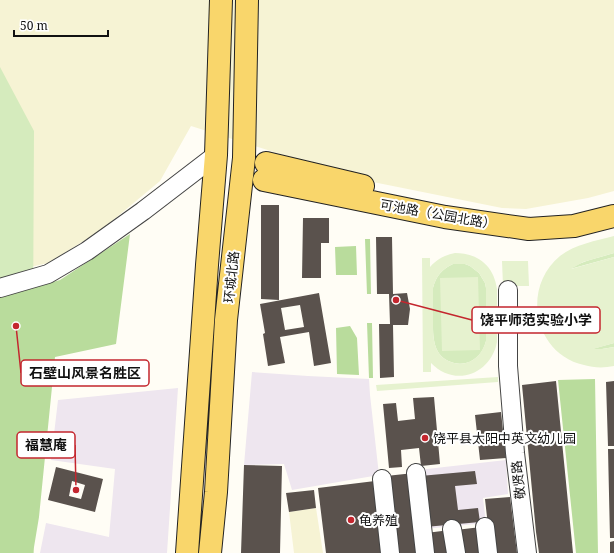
<svg xmlns="http://www.w3.org/2000/svg" width="614" height="553" viewBox="0 0 614 553" font-family="'Noto Serif','Noto Sans SC',serif">
	<rect width="100%" height="100%" fill="#fffdf5"/>
	<path fill="#eee6ef" d="M252 372 308 376 369 379 370 395 379 475 292 490 284 464 244 465Z
		M178 388 167 553H40L46 523 109 537 115 469 51 460 58 400Z
		M506 460 508 494 483 498 486 523 424 529 418 470Z"/>
	<path fill="#f6f3d4" d="M0 0H614V191L588 198 526 209 502 208 363 180 191 126 160 181 100 231 48 263 0 274Z
		M316 508 323 553H294L289 512Z"/>
	<path fill="#d5ebbd" d="M0 67 34 131 32 521 34 553H0Z
		M614 253V257L570 269C583 260 599 258 614 253Z
		M453 264H465L470 266 479 273 485 283 486 288V341C483 352 477 360 466 363 461 364 456 364 451 362 432 355 433 335 433 319 433 309 433 298 433 288 436 276 442 269 453 264Z
		M614 343V347L602 349H592Z"/>
	<path fill="#b9dc9c" d="M130 234 116 344 55 357 39 517 33 553H0V297L60 280Z
		M365 239H370L371 294H367Z
		M356 246 357 275H336L335 247Z
		M367 323H372L373 378H369Z
		M350 326 357 338 359 375 337 374 336 328Z
		M595 379 598 553H576L558 380Z"/>
	<path fill="#e6f2cf" fill-rule="evenodd" d="M614 236V253L583 262 571 269 614 257V343L593 349H602L614 347V366C604 368 594 368 584 365 534 354 521 288 560 256 575 244 596 241 614 236Z
		M455 253C478 253 494 266 497 289V342C491 374 455 388 431 363V372H423L422 258H430V267C437 259 445 255 455 253ZM453 264H465L470 266 479 273 485 283 486 288V341C483 351 477 360 466 363 461 364 456 364 451 362 432 355 433 335 433 319 433 309 433 298 433 288 436 276 442 269 453 264Z
		M502 261H528L529 286H503Z
		M478 277 480 350 442 351 440 278Z
		M498 377V382L377 391 376 385Z"/>
	<path fill="#5a524d" fill-rule="evenodd" d="M261 205H279V300L261 299Z
		M303 218H329V243H321V278H302Z
		M376 237H392L393 294 407 293 410 309 408 325H393L394 377 380 378 379 324H390L389 294H377Z
		M319 293 331 363 314 366 309 332 280 337 285 363 268 366 263 334 265 333 260 304ZM300 305 304 327 285 330 281 308Z
		M556 381 564 462 573 553H539L536 532 522 385Z
		M614 381V446H608L606 382Z
		M434 397 440 464 421 466 419 448 401 450 402 467 389 468 383 404 396 403 398 421 415 419 413 398Z
		M501 412 506 458 480 460 475 415Z
		M608 449H614V538H610Z
		M244 465 282 466 280 553H241Z
		M56 467 103 479 95 512 48 500ZM72 481 85 485 81 499 69 496Z
		M475 471 477 484 455 486 458 510 478 508 480 522 425 527 420 476Z
		M414 473 422 553H394L386 476Z
		M375 481 385 553H326L318 488Z
		M314 490 316 508 289 512 286 493Z
		M510 497 517 553H491L485 499Z
		M481 527 484 553H459L456 530Z
		M450 530 453 553H428L426 533Z
		M614 541V553H610V542Z"/>
	<g fill="none" stroke-linecap="round" stroke-linejoin="round">
		<g stroke="#444" stroke-width="20">
			<path id="minor" d="M0 288 48 274 87 251 143 211 216 155
				M508 290V366L515 453 527 553
				M416 473 425 553
				M382 479 390 553
				M485 527 488 553
				M452 529 456 553"/>
		</g>
		<g stroke="#222" stroke-width="24">
			<path id="major" d="M266 163 363 186
				M264 180 445 217 529 229 574 226 614 216
				M187 553 207 265 216 155 221 0
				M210 553 216 492 226 320 244 158 247 0"/>
		</g>
		<use href="#minor" stroke="#fff" stroke-width="18"/>
		<use href="#major" stroke="#f9d66b" stroke-width="22"/>
	</g>
	<g fill="#c4262e" stroke="#fff" stroke-width="1.5">
		<circle cx="425" cy="438" r="4"/>
		<circle cx="351" cy="520" r="4"/>
	</g>
	<g text-anchor="middle" dominant-baseline="central" stroke-width="4" stroke-linejoin="round" paint-order="stroke">
		<g font-size="13" fill="#111" stroke="#fff">
			<text transform="translate(438 214) rotate(10)">可池路（公园北路）</text>
			<text transform="translate(231 277) rotate(-84)">环城北路</text>
			<text transform="translate(518 480) rotate(-96)">敬贤路</text>
		</g>
		<g font-size="13" fill="#111" stroke="#fff" text-anchor="start">
			<text x="433" y="438">饶平县太阳中英文幼儿园</text>
			<text x="359" y="520">龟养殖</text>
		</g>
	</g>
	<path fill="none" stroke="#c4262e" stroke-width="1.5" d="M396 300L472 320M16 326L21 373M76 490L75 445"/>
	<g fill="#c4262e" stroke="#fff" stroke-width="1.5">
		<circle cx="396" cy="300" r="4"/>
		<circle cx="16" cy="326" r="4"/>
		<circle cx="76" cy="490" r="4"/>
	</g>
	<g fill="#fff" stroke="#c4262e" stroke-width="1.5">
		<rect x="472" y="307" width="128" height="26" rx="4"/>
		<rect x="21" y="360" width="128" height="26" rx="4"/>
		<rect x="17" y="432" width="58" height="26" rx="4"/>
	</g>
	<g font-size="14" text-anchor="middle" font-weight="bold" fill="#111">
		<text x="536" y="325">饶平师范实验小学</text>
		<text x="85" y="378">石壁山风景名胜区</text>
		<text x="46" y="450">福慧庵</text>
	</g>
	<path d="M14 30v6h94v-6" fill="none" stroke="#111111" stroke-width="2"/>
	<text x="20" y="30" font-size="12" fill="#111111" stroke="#ffffff" stroke-width="3" paint-order="stroke">50 m</text>
</svg>
